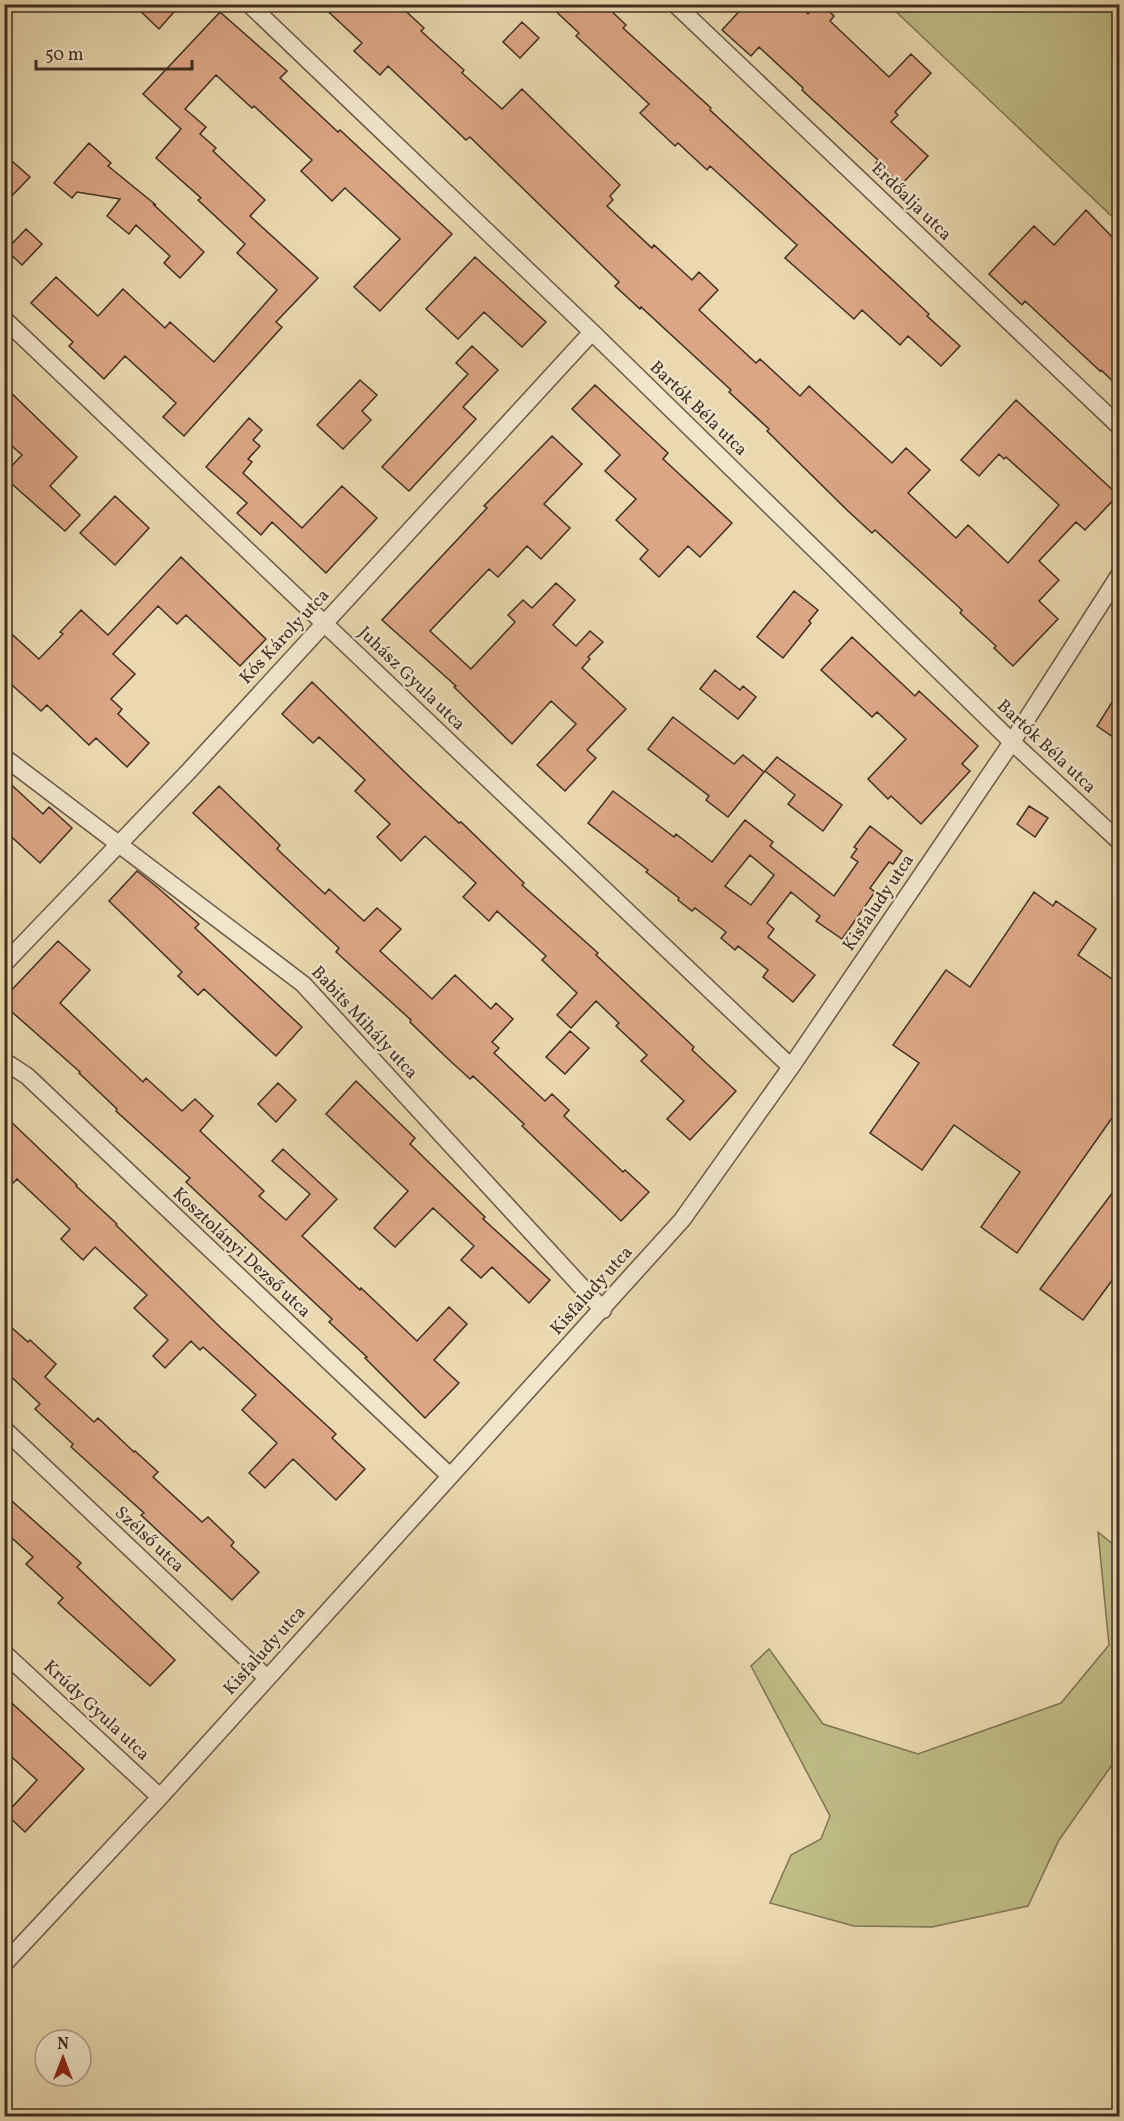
<svg xmlns="http://www.w3.org/2000/svg" width="1124" height="2121" viewBox="0 0 1124 2121" font-family="Vollkorn,serif">
	<rect width="100%" height="100%" fill="#ead9b0"/>
	<filter id="stains"><feTurbulence type="fractalNoise" baseFrequency=".00333" numOctaves="4"/><feColorMatrix values="0 0 0 0 .2 0 0 0 0 .09 0 0 0 0 .02 0 0 0 .5 -.17"/></filter>
	<radialGradient id="worn" r=".72"><stop offset=".6" stop-color="#630" stop-opacity="0"/><stop offset="1" stop-color="#630" stop-opacity=".3"/></radialGradient>
	<path fill="#bfbc86" stroke="#807554" stroke-width="1.5" d="M889 5H1119V223Z
		M1098 1532 1119 1549V1755L1059 1840 1028 1906 932 1927 854 1926 770 1903 791 1855 821 1839 830 1816 751 1666 769 1649 823 1724 918 1754 1061 1703 1109 1645Z"/>
	<path fill="#dca686" stroke="#402e22" stroke-width="1.5" fill-rule="evenodd" d="M133 4H181L159 29Z
		M320 4H398L424 28 421 31 464 70 462 73 502 109 522 89 620 185 610 196 613 200 607 206 652 248 654 245 692 280 699 272 718 290 699 310 756 363 760 359 800 396 809 386 892 463 906 448 930 470 908 493 956 538 968 525 1008 563 1059 505 1006 457 1004 459 999 454 979 476 961 460 1016 400 1118 495 1085 530 1076 522 1039 561 1059 580 1039 601 1058 619 1013 666 994 648 996 646 960 613 962 610 875 530 872 533 848 511 767 431 769 429 729 392 731 390 641 307 640 309 615 286 619 282 470 137 466 140 388 66 380 75 354 51 362 43Z
		M548 4H604L626 25 623 28 711 108 710 110 929 314 927 316 960 346 941 366 908 336 900 345 862 310 854 319 785 258 797 245 710 166 707 170 678 143 675 146 640 113 649 104 576 36 579 33Z
		M746 4H798L808 14 816 4H822L834 16 830 21 889 77 911 54 931 73 895 112 898 115 891 122 928 156 901 185 876 163 878 160 802 90 803 88 759 47 751 56 722 30Z
		M220 12 287 71 280 78 338 132 340 130 452 234 380 311 354 287 400 239 345 188 332 201 301 171 312 160 254 106 252 108 216 75 185 109 206 127 200 134 216 148 213 151 265 200 250 216 318 278 276 322 282 327 184 436 163 417 176 403 125 356 104 379 69 346 73 342 31 303 56 277 98 316 123 289 165 328 170 322 214 362 277 290 237 253 245 244 198 200 201 198 156 158 181 129 143 94Z
		M522 22 539 38 520 58 503 42Z
		M89 143 111 163 108 166 156 205 153 204 204 252 180 278 164 263 170 256 136 225 129 234 107 216 120 199 77 192 72 198 54 183Z
		M4 154 30 177 4 204Z
		M1086 210 1119 244V387L1101 370 1100 371 1025 301 1022 305 989 274 1034 226 1054 245Z
		M26 229 42 244 22 265 6 250Z
		M475 257 546 322 522 347 484 312 458 339 426 309Z
		M472 346 498 370 463 407 476 419 409 491 382 467 468 374 456 363Z
		M360 380 377 395 362 411 371 420 343 449 317 425Z
		M595 385 668 453 663 459 732 523 700 557 688 546 659 577 640 559 648 550 616 520 636 499 605 471 620 455 572 409Z
		M4 386 77 457 50 486 80 515 65 531 4 477V474L22 455 4 439Z
		M249 418 262 430 253 440 260 446 248 459 252 462 243 473 302 528 342 486 377 518 326 573 272 522 261 535 237 513 247 503 206 467Z
		M552 436 582 464 544 504 570 528 541 559 527 546 498 577 489 569 430 631 471 669 515 622 508 615 523 600 532 608 556 583 575 600 553 625 576 646 590 631 603 642 588 657 590 659 582 668 626 709 587 750 596 758 565 791 537 765 576 724 551 701 512 744 454 687 456 686 382 620 487 508 484 506Z
		M115 496 149 528 115 565 80 533Z
		M181 557 266 639 240 666 186 615 177 624 158 606 113 654 135 674 111 699 122 709 118 714 149 743 127 767 96 738 89 745 47 705 41 711 4 678V627L39 659 63 634 60 632 81 610 108 635Z
		M794 591 818 610 809 621 811 623 783 658 757 637Z
		M852 637 915 696 919 691 978 746 962 764 970 771 921 824 891 796 888 799 868 779 906 739 877 712 872 717 821 670Z
		M715 670 740 690 743 686 756 697 738 719 700 689Z
		M312 682 414 781 459 823 461 822 524 883 522 885 598 953 596 955 694 1047 692 1050 736 1091 690 1140 667 1119 684 1101 641 1061 647 1055 616 1026 619 1023 596 1001 571 1028 557 1015 577 993 542 960 546 956 497 911 489 921 463 897 476 883 425 836 401 861 377 837 390 824 355 791 365 780 319 737 313 743 282 714Z
		M1119 691V741L1097 726Z
		M673 717 734 764 743 755 764 772 728 817 706 800 709 796 648 749Z
		M777 757 842 805 823 831 788 804 795 795 765 771Z
		M4 778 43 814 49 807 72 828 40 863 4 830Z
		M219 786 280 845 277 849 325 894 329 889 364 921 377 908 401 929 380 951 432 999 455 975 491 1009 496 1003 513 1019 492 1042 499 1048 494 1053 545 1101 552 1094 569 1110 564 1116 623 1172 625 1170 649 1192 621 1221 522 1126 524 1124 473 1076 470 1079 446 1057 410 1022 411 1020 336 952 339 948 193 813Z
		M613 791 674 837 676 834 712 862 745 820 773 842 770 846 834 896 858 862 851 857 857 849 854 847 870 826 902 851 893 864 889 862 870 888 875 892 842 939 816 921 820 916 791 892 767 923 774 929 768 937 815 975 793 1002 763 977 768 970 738 946 735 950 721 938 726 932 695 908 692 911 678 900 679 898 646 872 648 870 588 823ZM750 855 774 875 751 905 725 886Z
		M1029 806 1048 818 1035 837 1017 824Z
		M137 871 157 887 199 924 195 928 302 1027 276 1056 204 989 198 995 178 976 182 972 109 901Z
		M1034 892 1053 906 1056 901 1096 929 1078 955 1119 984V1108L1017 1253 981 1227 1020 1172 954 1125 922 1170 870 1133 919 1063 893 1045 946 970 970 987Z
		M58 941 90 970 60 1003 143 1082 146 1078 182 1111 195 1099 213 1116 200 1131 264 1191 259 1196 286 1220 310 1194 272 1161 283 1149 337 1199 302 1236 360 1290 361 1288 417 1341 449 1307 467 1324 434 1360 459 1383 425 1418 365 1358 367 1357 329 1322 332 1319 186 1182 190 1178 116 1111 117 1109 79 1073 80 1072 4 1005V998Z
		M570 1031 589 1048 565 1074 546 1057Z
		M356 1081 415 1138 410 1144 485 1217 483 1219 550 1280 529 1303 492 1267 481 1278 461 1260 474 1246 433 1208 395 1247 374 1228 408 1191 326 1114Z
		M278 1083 296 1100 276 1122 258 1104Z
		M4 1115 77 1185 76 1186 117 1224 116 1225 221 1328 336 1434 332 1438 365 1469 336 1500 293 1459 265 1488 249 1473 277 1443 242 1410 256 1395 203 1347 200 1350 191 1341 165 1368 153 1356 168 1340 134 1308 147 1295 95 1247 83 1260 61 1239 70 1229 17 1179 13 1183 4 1176Z
		M1119 1184V1271L1083 1320 1040 1289Z
		M4 1321 28 1342 30 1340 56 1364 45 1377 94 1422 98 1418 134 1452 135 1451 158 1472 153 1477 202 1522 208 1517 234 1542 231 1546 259 1572 232 1600 141 1515 144 1513 71 1447 73 1444 35 1409 40 1404 4 1370Z
		M4 1494 81 1563 77 1567 175 1660 150 1686 58 1603 63 1598 26 1564 33 1557 4 1531Z
		M4 1696 84 1769 25 1832 6 1814 37 1780 4 1750Z"/>
	<g fill="none" stroke-linecap="round" stroke-linejoin="round">
		<g stroke="#6a5946" stroke-width="19">
			<path id="street" d="M249 4 592 332 1012 742 1120 842
				M675 4 1120 427
				M4 319 791 1067
				M4 757 303 984 603 1310
				M4 964 189 771 592 332
				M4 1061 27 1076 450 1476
				M4 1429 267 1678
				M4 1653 160 1797
				M4 1964 160 1797 682 1220 791 1067 1012 742 1120 574"/>
		</g>
		<use href="#street" stroke="#f1e6cc" stroke-width="16"/>
	</g>
	<g text-anchor="middle" dominant-baseline="central" stroke-width="4.5" stroke-linejoin="round" paint-order="stroke">
		<g font-size="18" fill="#402e22" stroke="#f1e6cc">
			<text transform="translate(911 202) rotate(44)">Erdőalja utca</text>
			<text transform="translate(698 409) rotate(44)">Bartók Béla utca</text>
			<text transform="translate(285 637) rotate(-47)">Kós Károly utca</text>
			<text transform="translate(411 679) rotate(44)">Juhász Gyula utca</text>
			<text transform="translate(1046 747) rotate(43)">Bartók Béla utca</text>
			<text transform="translate(879 903) rotate(-56)">Kisfaludy utca</text>
			<text transform="translate(364 1023) rotate(47)">Babits Mihály utca</text>
			<text transform="translate(241 1253) rotate(43)">Kosztolányi Dezső utca</text>
			<text transform="translate(592 1291) rotate(-48)">Kisfaludy utca</text>
			<text transform="translate(149 1540) rotate(43)">Szélső utca</text>
			<text transform="translate(265 1651) rotate(-48)">Kisfaludy utca</text>
			<text transform="translate(96 1711) rotate(43)">Krúdy Gyula utca</text>
		</g>
	</g>
	<rect width="1124" height="2121" fill="none" stroke="#ead9b0" stroke-width="24"/>
	<rect x="6" y="6" width="1112" height="2109" fill="none" stroke="#402e22" stroke-width="3"/>
	<rect x="12" y="12" width="1100" height="2097" fill="none" stroke="#402e22" stroke-width="1.5"/>
	<g transform="translate(63 2058)"><circle r="28" fill="#f1e6cc" stroke="#aa9c88" stroke-width="1.5"/>
	<path d="M0-4.5L10 22L0 15L-10 22Z" fill="#8f2418"/>
	<text y="-9" font-size="16" font-weight="bold" text-anchor="middle" fill="#402e22">N</text>
	</g>
	<path d="M36 60v9h156v-9" fill="none" stroke="#402e22" stroke-width="3"/>
	<text x="45" y="60" font-size="18" fill="#402e22" stroke="#f1e6cc" stroke-width="4.5" paint-order="stroke">50 m</text>
	<rect width="100%" height="100%" filter="url(#stains)"/>
	<rect width="100%" height="100%" fill="url(#worn)"/>
</svg>
